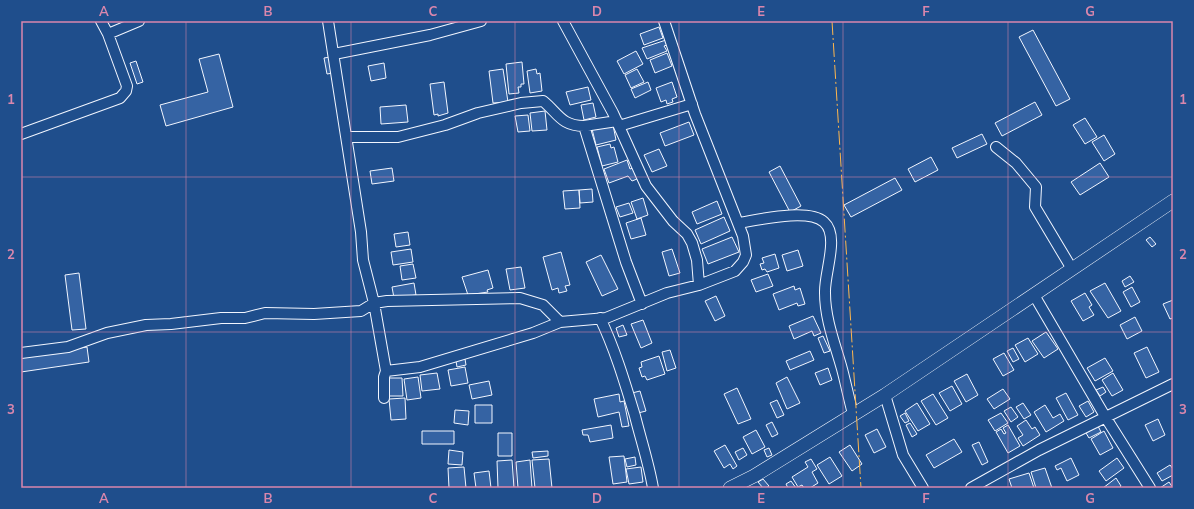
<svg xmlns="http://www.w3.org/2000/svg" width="1194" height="509" viewBox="0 0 1194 509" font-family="Mulish,sans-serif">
	<rect width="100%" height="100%" fill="#1f4e8c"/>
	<path fill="#3563a3" stroke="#f2f6ff" d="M659 27 663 38 644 45 640 34Z
		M1033 30 1070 99 1056 106 1019 37Z
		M669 39 670 44 664 46 667 51 647 59 642 48Z
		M636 51 643 64 624 74 617 61Z
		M667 53 672 66 655 73 650 60Z
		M219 54 233 107 166 126 160 105 208 92 199 59Z
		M330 57 333 73 327 74 324 58Z
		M136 61 143 82 137 84 130 63Z
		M522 62 524 84H521V87H518L519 93 509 94 506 64Z
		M384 63 386 78 371 81 368 66Z
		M503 69 508 102 493 103 489 71Z
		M536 69 537 74 540 73 542 91 530 93 527 71Z
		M637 69 644 82 631 88 625 75Z
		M444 82 448 113 438 116V114L434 115 430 84Z
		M648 82 651 90 635 98 631 89Z
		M672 82 677 97 672 99 673 102 667 104 666 100 661 102 656 88Z
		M588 87 591 100 570 105 566 92Z
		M1035 102 1042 115 1002 136 995 123Z
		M593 103 596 117 584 120 581 105Z
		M406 105 408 122 381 124 380 107Z
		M545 111 547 130 532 131 530 113Z
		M528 115 530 131 518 132 515 116Z
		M1085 118 1097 137 1085 144 1073 125Z
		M689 122 694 135 665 146 660 133Z
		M613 125 616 140 596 145 592 129Z
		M982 134 987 144 957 158 952 148Z
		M1104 135 1115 154 1104 161 1092 142Z
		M610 144 611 148 614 147 618 162 602 166 597 147Z
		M659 149 667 166 652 172 644 155Z
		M931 157 938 170 915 182 908 169Z
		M627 160 630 169 633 168 637 179 632 181 628 176 609 183 604 169Z
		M1100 163 1109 177 1080 195 1071 182Z
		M780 166 801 206 790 212 769 172Z
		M392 168 394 181 372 184 370 171Z
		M895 178 902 190 851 217 844 205Z
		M592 189 593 202 580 203 579 190Z
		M579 190 580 208 565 209 563 191Z
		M643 198 648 215 637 219 631 202Z
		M717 201 722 214 697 224 692 212Z
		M629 203 633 213 620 217 616 207Z
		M724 217 730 231 701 244 695 230Z
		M641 218 646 235 631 239 626 223Z
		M408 232 410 245 396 247 394 234Z
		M732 237 739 252 708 264 702 249Z
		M1150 237 1156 244 1152 247 1146 240Z
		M411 249 413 262 393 265 391 252Z
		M672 249 680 273 669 276 662 252Z
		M798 250 803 266 787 271 782 255Z
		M561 252 570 285 565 286 567 291 559 293 558 288 552 290 543 257Z
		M775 254 779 268 767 272 765 269 762 270 760 264 764 263 762 258Z
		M601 255 618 289 602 296 586 262Z
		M413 264 416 278 402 280 400 266Z
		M521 267 525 288 510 290 506 269Z
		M488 270 493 288 487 290 488 292 468 295 462 277Z
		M79 273 86 329 72 330 65 275Z
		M768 274 773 286 756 292 751 280Z
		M1130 276 1134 282 1125 287 1122 281Z
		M414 283 416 295 394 298 392 287Z
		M1105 283 1121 311 1108 318 1090 291Z
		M794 286 795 290 800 288 805 304 798 306 797 303 779 310 773 294Z
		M1132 287 1140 302 1131 307 1123 292Z
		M1085 293 1092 305 1089 307 1094 315 1083 321 1071 301Z
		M716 296 725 316 715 321 705 301Z
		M1173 300V318L1170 319 1163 304Z
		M813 316 821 333 814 336 812 331 794 339 789 326Z
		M1135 317 1142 331 1127 339 1120 325Z
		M643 320 652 343 641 348 631 324Z
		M623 325 627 335 619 337 616 328Z
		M1046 332 1058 349 1044 358 1032 341Z
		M823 336 830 351 824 353 818 338Z
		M1028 338 1038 354 1025 362 1015 345Z
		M87 347 89 362 21 372V357Z
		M1147 347 1159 372 1146 378 1134 353Z
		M1013 348 1019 359 1013 362 1007 351Z
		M670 350 676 368 667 371 662 352Z
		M810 351 814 360 790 370 786 361Z
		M1004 353 1014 370 1003 376 993 359Z
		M659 356 665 374 647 380 645 376 642 377 639 368 642 367 641 362Z
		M1105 358 1113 371 1095 381 1087 368Z
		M465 359 466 365 457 367 456 361Z
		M465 367 468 383 451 386 448 370Z
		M828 368 832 380 820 385 815 373Z
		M437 373 440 389 422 391 420 375Z
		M1113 373 1123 390 1112 396 1102 380Z
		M967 374 978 395 966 402 954 381Z
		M418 377 421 398 407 400 404 379Z
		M787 377 800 403 787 409 776 383Z
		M389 378H402L403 396H389Z
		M489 381 492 395 472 399 469 385Z
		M952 386 962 404 950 411 939 393Z
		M1103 387 1106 392 1100 396 1096 390Z
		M737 388 751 419 738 424 724 394Z
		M1003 389 1010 399 994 409 987 399Z
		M640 391 646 411 638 413 632 393Z
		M1066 393 1078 415 1068 420 1056 398Z
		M619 394 620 402 624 401 629 426 622 427 619 412 598 417 594 399Z
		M933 394 948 418 936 425 921 401Z
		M405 398 406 419 391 420 389 399Z
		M777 400 784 415 777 418 770 403Z
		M1088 401 1094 412 1086 417 1079 406Z
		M917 403 930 424 918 431 905 411Z
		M1023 403 1031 415 1024 419 1016 407Z
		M475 405H492V423H475Z
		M1045 405 1053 418 1060 414 1064 421 1046 432 1034 412Z
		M1011 407 1018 417 1011 422 1004 411Z
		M455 410 469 411 468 425 454 423Z
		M905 413 909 421 905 423 900 416Z
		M1001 413 1008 423 995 431 988 420Z
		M1158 419 1165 435 1153 441 1145 425Z
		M1026 420 1032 429 1035 427 1040 435 1023 446 1018 438 1023 435 1017 426Z
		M772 422 778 434 772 437 766 425Z
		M910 423 917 434 912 437 906 425Z
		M611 425 613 438 590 442 588 435H583L582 430Z
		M1008 425 1020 446 1008 453 996 432 1001 429 1004 434 1006 433 1003 428Z
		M1098 426 1101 432 1089 438 1086 433Z
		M877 429 886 447 874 453 865 435Z
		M756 430 765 447 752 454 743 437Z
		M422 431H454V444H422Z
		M1104 431 1113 448 1100 455 1091 439Z
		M498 433H512V456H498Z
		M954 439 962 452 934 468 926 455Z
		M979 442 988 462 982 465 972 445Z
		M725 445 737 466 733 469 730 464 724 468 714 451Z
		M850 445 862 464 852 471 839 452Z
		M743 448 747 455 739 460 735 452Z
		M769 448 772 455 767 457 764 450Z
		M449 450 463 452 462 465 448 464Z
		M548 451V456L533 458 532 452Z
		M624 456 627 482 613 484 609 457Z
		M635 457 636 465 627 467 625 459Z
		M830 457 842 476 829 484 817 465Z
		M1071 458 1079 475 1067 481 1061 468 1057 470 1055 466Z
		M1117 458 1124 468 1106 481 1099 471Z
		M549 459 552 488H535L532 460Z
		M811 459 817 469 812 472 818 483 810 488H804L802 485 798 487 792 477 808 467 805 462Z
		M512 460 514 488H498L497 461Z
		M530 460 532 488H518L516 462Z
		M1170 465 1173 469V475L1162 481 1157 473Z
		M464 467 466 488H449L448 468Z
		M641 467 643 482 629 484 626 469Z
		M1045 468 1052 488H1036L1031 472Z
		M489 471 491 488H476L474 473Z
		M1029 473 1034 488H1012L1009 479Z
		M1116 478 1121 486 1119 488H1103Z
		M763 479 769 486 766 488H763L758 482Z
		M791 481 796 488H788L786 484Z
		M1169 482 1173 488H1160Z"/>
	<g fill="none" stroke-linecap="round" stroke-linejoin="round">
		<g stroke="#f2f6ff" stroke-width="12">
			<path id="minor" d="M328 21 361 232 363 260 374 303 386 371 384 377V398
				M563 21 613 113 646 186 673 221 687 234 692 243 697 260 699 285
				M108 34 139 21
				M334 54 430 35 481 21
				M584 126 617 121
				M619 126 692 104
				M21 134 120 98 126 91 127 86 108 34 101 21
				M347 137H398L445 125 478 113 521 103 543 101C558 113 561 126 584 126L626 262 642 304
				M996 147 1016 163 1036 187 1035 207 1072 269
				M738 223C758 220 808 208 824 222 840 236 824 273 825 293 825 319 835 344 842 369 846 384 849 399 853 414
				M1034 295 1106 418 1150 488
				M600 318C615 349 625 383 635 416 641 440 649 464 653 488
				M21 353 68 347 107 333 146 325 171 324 221 318H245L265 313 314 314 361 311 374 303 387 301 520 298 543 305 560 322
				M386 371 420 367 533 333 560 322 606 318 667 293 699 285 735 271 743 262 746 255 743 236 695 114 664 21
				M885 395 903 455 923 488
				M971 488 1039 450 1173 384"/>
		</g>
		<g stroke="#f2f6ff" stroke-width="14">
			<path id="major" d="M730 488 754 476 885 395 1173 201"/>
		</g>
		<use href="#minor" stroke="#1f4e8c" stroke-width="10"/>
		<use href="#major" stroke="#1f4e8c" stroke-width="13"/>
		<path stroke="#ffb74d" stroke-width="1" stroke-dasharray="14 3 2 3" stroke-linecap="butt" d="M832 21 861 488"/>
	</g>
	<path fill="none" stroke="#da87ad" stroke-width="1" stroke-opacity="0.55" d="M186 21V488M351 21V488M515 21V488M679 21V488M843 21V488M1008 21V488M21 177H1173M21 332H1173"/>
	<rect width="1194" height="509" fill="none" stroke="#1f4e8c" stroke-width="44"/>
	<rect x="22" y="22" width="1150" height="465" fill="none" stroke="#da87ad" stroke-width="1.5"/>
	<g font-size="13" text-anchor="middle" font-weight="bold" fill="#da87ad">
		<text x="104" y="16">A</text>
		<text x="268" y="16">B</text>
		<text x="433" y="16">C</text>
		<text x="597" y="16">D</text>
		<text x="761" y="16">E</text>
		<text x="926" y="16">F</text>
		<text x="1090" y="16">G</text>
		<text x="11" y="104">1</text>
		<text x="1183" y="104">1</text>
		<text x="11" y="259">2</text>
		<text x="1183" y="259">2</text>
		<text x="11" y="414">3</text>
		<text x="1183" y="414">3</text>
		<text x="104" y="503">A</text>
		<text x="268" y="503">B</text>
		<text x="433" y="503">C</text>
		<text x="597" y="503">D</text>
		<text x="761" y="503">E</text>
		<text x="926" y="503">F</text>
		<text x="1090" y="503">G</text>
	</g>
</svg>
